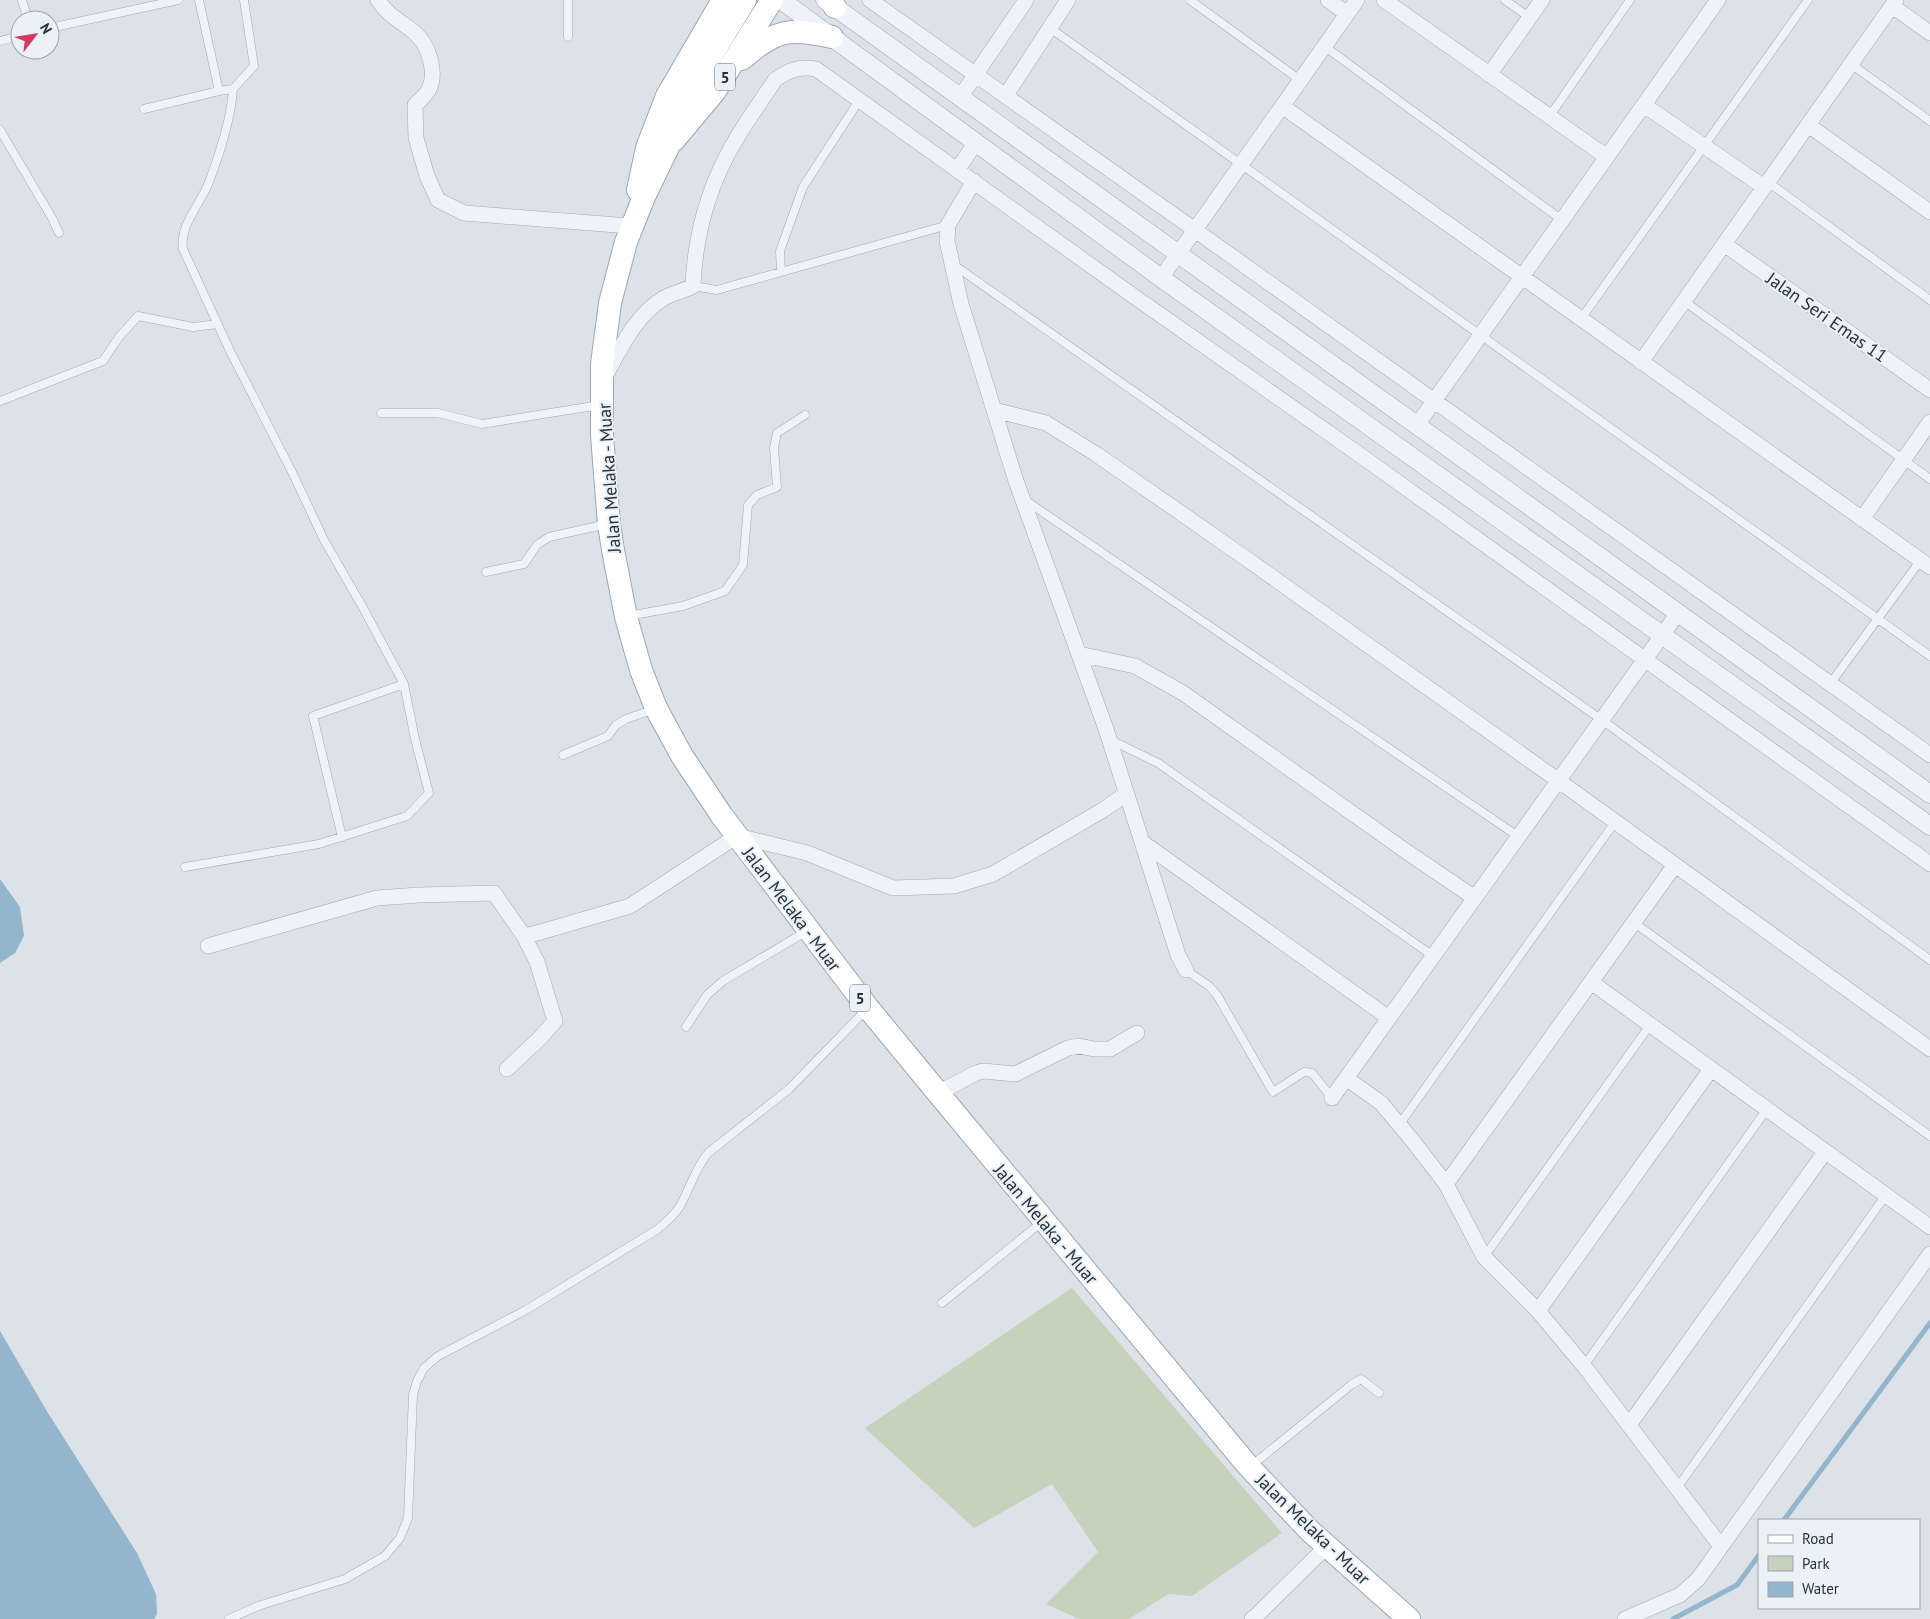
<svg xmlns="http://www.w3.org/2000/svg" width="1930" height="1619" viewBox="0 0 1930 1619" font-family="'PT Sans',sans-serif">
	<rect width="100%" height="100%" fill="#dce2e8"/>
	<path fill="#c5d2bc" d="M1072 1288 1282 1533 1192 1596 1168 1594 1129 1619H1079L1046 1604 1098 1552 1052 1484 974 1528 865 1428Z"/>
	<path fill="#93b6cc" d="M0 879 20 907 24 936 15 953 0 963Z
		M0 1331 48 1413 137 1553 156 1594 157 1614 154 1619H0Z"/>
	<g fill="none" stroke-linecap="round" stroke-linejoin="round">
		<path stroke="#93b6cc" stroke-width="5" d="M1784 1520 1930 1323
			M1673 1619 1737 1585 1759 1555"/>
		<g stroke="#a1aab2" stroke-width="9">
			<path id="service" d="M22 0 28 20
				M199 0 219 91 233 89 254 66 244 0
				M1190 0 1300 80
				M1505 0 1530 18
				M50 28 178 0
				M1050 28 1930 656
				M568 37V0
				M0 41 20 36
				M1324 46 1562 220
				M1851 64 1930 121
				M144 109 219 91
				M1549 117 1630 0
				M0 130 52 218 59 233
				M1768 182 1930 300
				M954 265 1602 720 1930 960
				M781 272 780 251 803 187 860 99
				M693 286 717 290 948 225
				M1684 301 1930 479
				M1581 319 1808 0
				M0 401 103 361 119 337 138 316 193 327 218 324
				M381 413H438L482 424 600 405
				M1025 500 1519 837
				M486 572 524 564 537 545 549 537 607 524
				M628 616 683 606 725 591 743 565 748 505 757 495 777 487 774 448 777 433 805 415
				M1830 684 1920 561
				M1111 740 1158 763 1433 956
				M563 755 608 736 616 725 626 719 655 709
				M342 837 313 716 404 684
				M185 867 319 844 407 816 429 793 415 739 404 684 362 606 324 540 293 474 231 353 183 249C179 225 201 204 209 182 220 153 231 120 233 89
				M1633 922 1930 1136
				M1186 970 1209 986 1217 995 1273 1092 1304 1072 1312 1073 1332 1098
				M686 1027 707 995 723 981 807 931
				M1399 1125 1615 822
				M1484 1257 1650 1025
				M942 1303 1042 1222
				M1584 1366 1767 1109
				M1251 1466 1351 1385 1361 1379 1379 1393
				M1677 1488 1886 1195
				M229 1619 258 1606 345 1579 385 1556 400 1538 408 1518 413 1395 417 1381 424 1368 438 1356 526 1310 658 1229C666 1222 675 1215 680 1206 690 1188 695 1169 708 1153L789 1089 866 1010"/>
		</g>
		<g stroke="#a1aab2" stroke-width="16">
			<path id="minor" d="M378 0C387 15 402 22 415 33 429 45 438 74 428 91 425 96 419 101 415 105L416 138 427 176 438 200 464 213 630 226
				M870 0 1195 230 1930 755
				M1328 0 1347 14
				M1384 0 1607 157
				M1892 6 1930 33
				M1489 75 1542 0
				M1006 95 1068 0
				M961 96 1026 0
				M1644 105 1764 187
				M1282 106 1930 567
				M1808 125 1930 212
				M958 169 976 142
				M974 181 948 225 947 241 961 304 1016 481 1106 729 1178 955 1186 970
				M1724 244 1930 390
				M1161 278 1357 0
				M1641 362 1896 0
				M604 378C620 350 635 315 664 298 673 293 684 291 693 286 695 235 709 185 735 141 747 120 762 100 775 80 788 70 800 66 816 69L1132 295 1360 455 1930 864
				M994 410 1046 423 1096 454 1244 557 1559 781 1930 1049
				M1417 425 1718 0
				M1862 519 1930 422
				M1079 654 1135 666 1183 693 1407 852 1475 898
				M1142 842 1389 1018
				M208 946 377 898 419 895 494 893 524 936 537 933 630 906 737 836 807 853 893 888 954 886 993 874 1103 810 1126 794
				M1591 982 1930 1227
				M507 1069 541 1037 555 1021 537 962 524 936
				M1346 1078 1381 1103 1412 1140 1446 1184 1484 1257 1538 1311 1584 1366 1720 1545
				M938 1093 976 1073 983 1071 1015 1074 1068 1048 1079 1046 1094 1049H1110L1137 1033
				M1332 1098 1678 613
				M1446 1184 1675 865
				M1538 1311 1711 1069
				M1629 1425 1825 1152
				M1252 1619 1256 1616 1327 1546
				M1625 1619 1680 1595 1698 1579 1930 1254"/>
		</g>
		<g stroke="#a1aab2" stroke-width="19">
			<path id="tertiary" d="M781 0 1161 278 1930 826
				M825 0 1930 794"/>
		</g>
		<g stroke="#9aa8b5" stroke-width="24">
			<path id="primary" d="M745 0 681 105 668 147 643 199 626 242 610 303 602 364V436L609 524 613 550 626 617 641 670 656 708 682 756 722 816 868 1008 938 1093 1249 1467 1310 1531 1409 1619
				M830 0 835 7
				M742 59C775 30 789 27 832 37
				M674 140 715 91 772 0
				M638 190 647 148 667 96 723 0"/>
		</g>
		<use href="#service" stroke="#eff2f6" stroke-width="8"/>
		<use href="#minor" stroke="#eff2f6" stroke-width="15"/>
		<use href="#tertiary" stroke="#eff2f6" stroke-width="18"/>
		<use href="#primary" stroke="#fff" stroke-width="22"/>
	</g>
	<g text-anchor="middle" dominant-baseline="central" stroke-width="4" stroke-linejoin="round" paint-order="stroke">
		<g fill="#ebf1f5" stroke="#606b76" stroke-width="1">
			<rect x="715" y="63.5" width="20" height="27" rx="4"/>
			<rect x="850" y="984.5" width="20" height="27" rx="4"/>
		</g>
		<g font-size="16" font-weight="bold" fill="#24323f">
			<text x="725" y="77">5</text>
			<text x="860" y="998">5</text>
		</g>
		<g font-size="18" fill="#24323f" stroke="#ebf1f5">
			<text transform="translate(1827 317) rotate(35)">Jalan Seri Emas 11</text>
			<text transform="translate(609 478) rotate(-94)">Jalan Melaka - Muar</text>
			<text transform="translate(792 909) rotate(53)">Jalan Melaka - Muar</text>
			<text transform="translate(1046 1224) rotate(50)">Jalan Melaka - Muar</text>
			<text transform="translate(1313 1529) rotate(44)">Jalan Melaka - Muar</text>
		</g>
	</g>
	<rect x="1758" y="1519" width="162" height="90" fill="#ebf1f5" stroke="#9ba5ac"/>
	<rect x="1768" y="1535" width="25" height="8" fill="#ffffff" stroke="#9ba5ac"/>
	<text x="1802" y="1544" font-size="15" fill="#24323f">Road</text>
	<rect x="1768" y="1556" width="25" height="15" fill="#c5d2bc" stroke="#9ba5ac"/>
	<text x="1802" y="1569" font-size="15" fill="#24323f">Park</text>
	<rect x="1768" y="1582" width="25" height="15" fill="#93b6cc" stroke="#9ba5ac"/>
	<text x="1802" y="1594" font-size="15" fill="#24323f">Water</text>
	<g transform="translate(35 35) rotate(59)"><circle r="24" fill="#ebf1f5" stroke="#9ba5ac"/>
	<path d="M0-4L9 19L0 12L-9 19Z" fill="#da3462"/>
	<text y="-8" font-size="14" font-weight="bold" text-anchor="middle" fill="#24323f">N</text>
	</g>
</svg>
